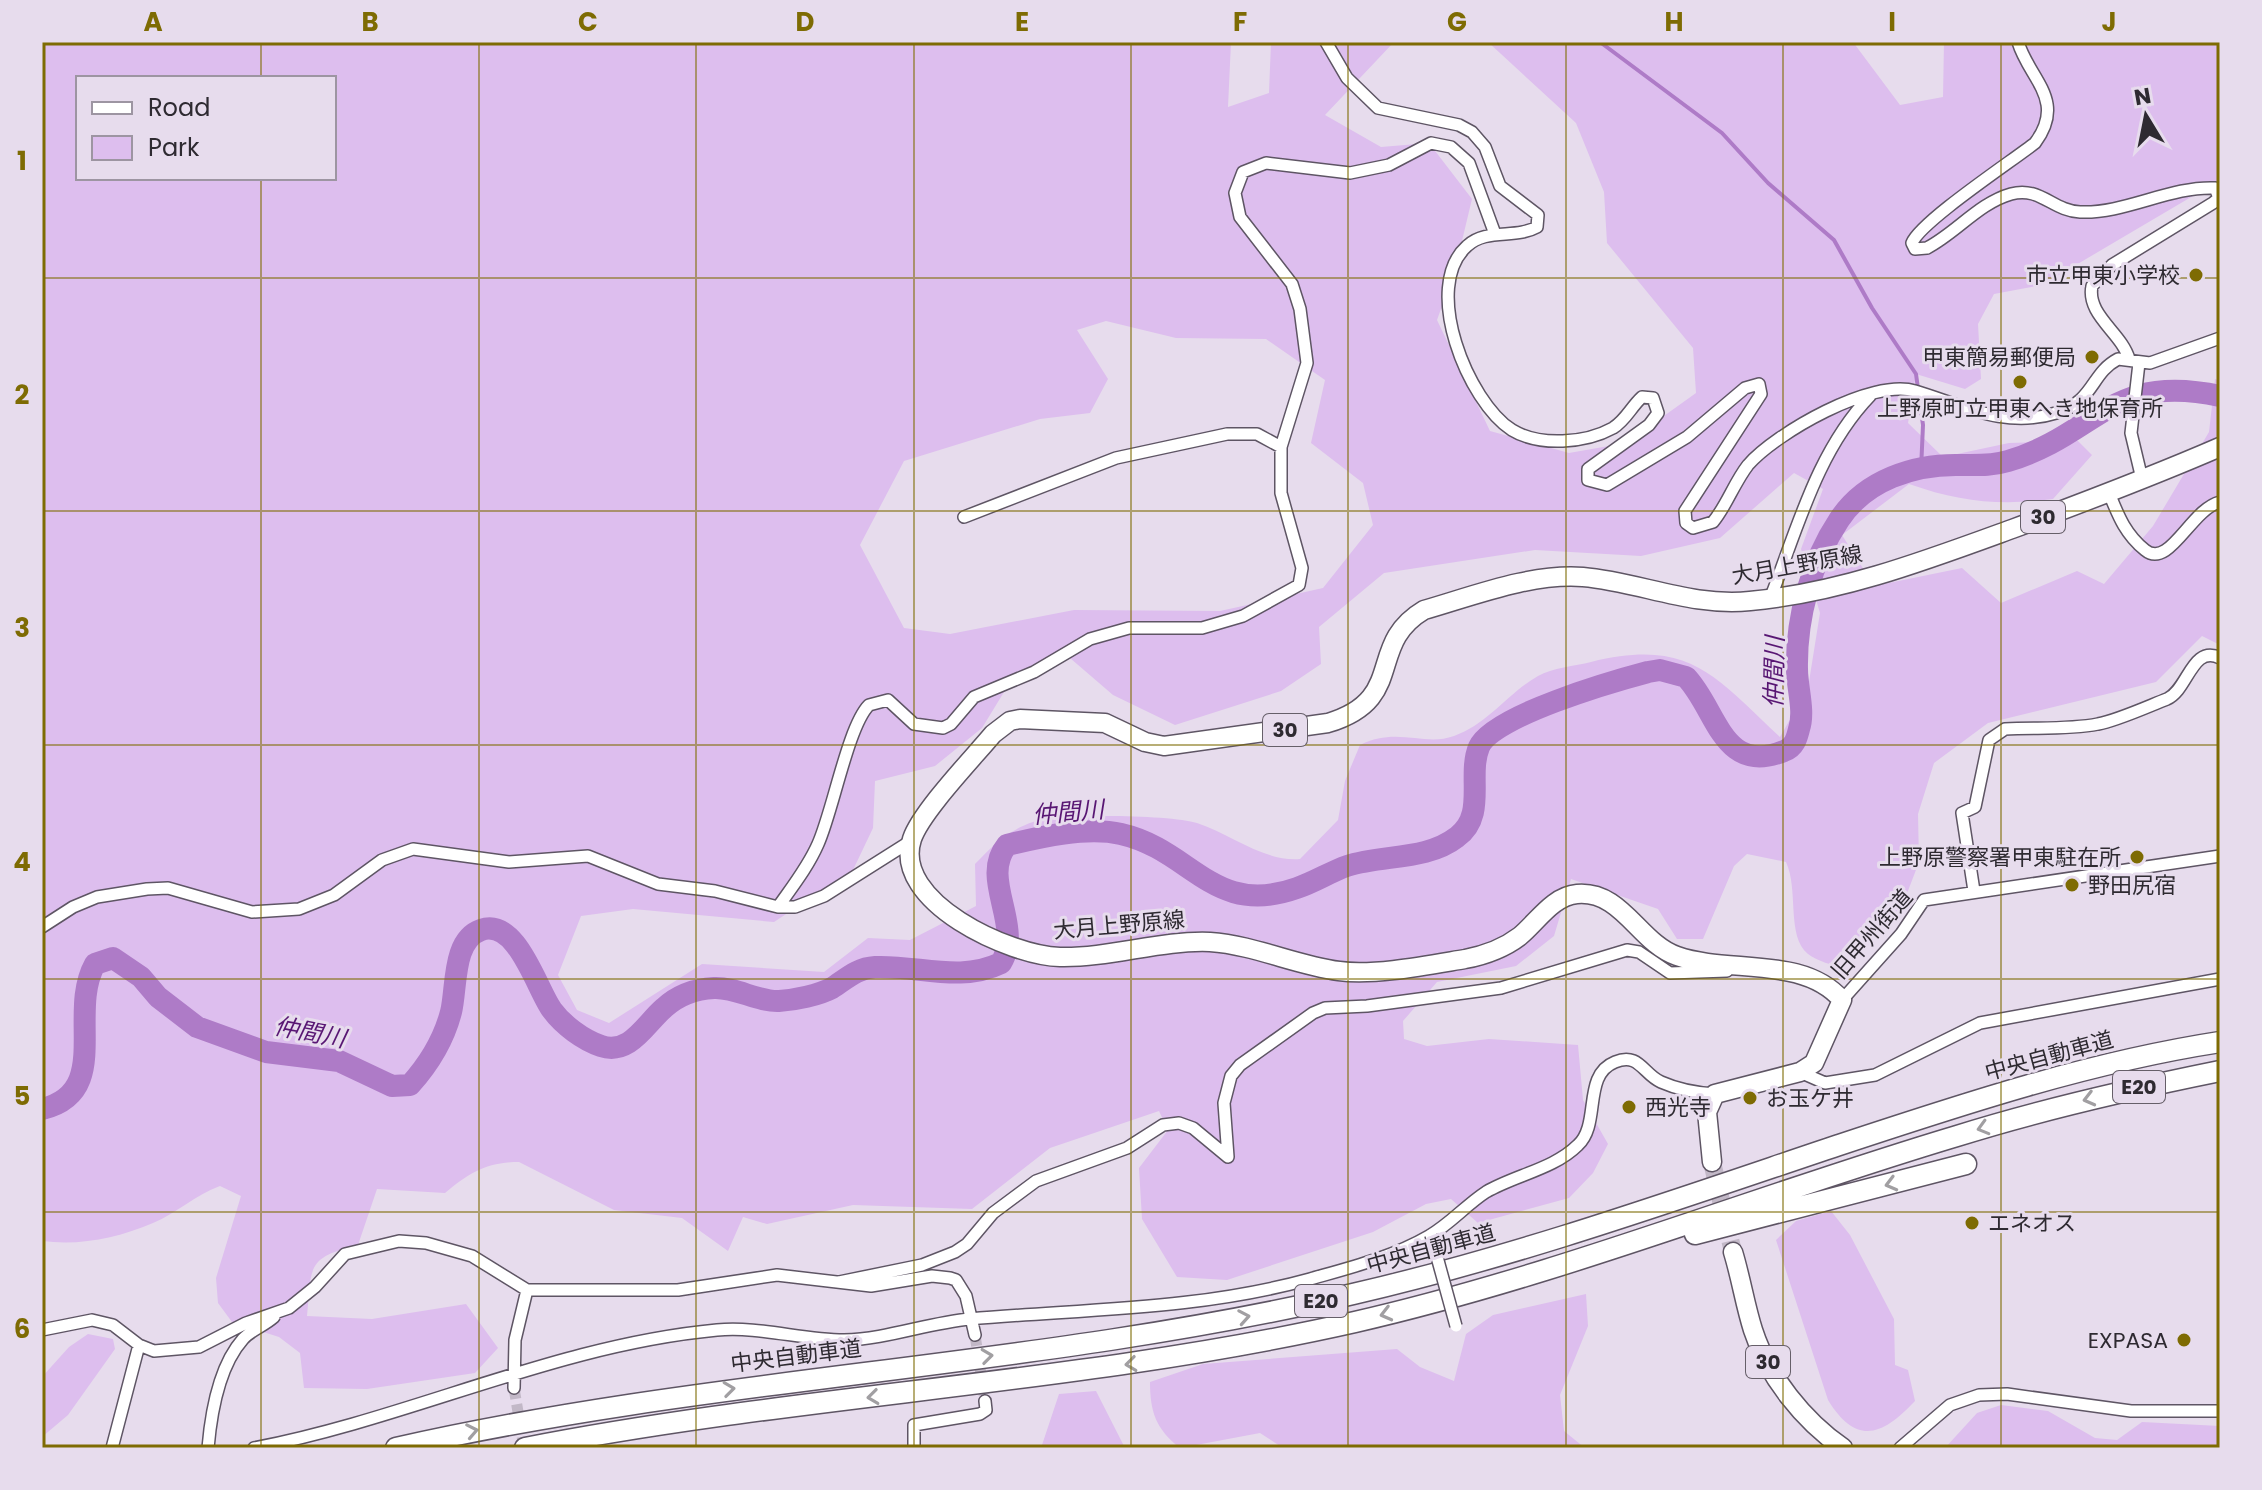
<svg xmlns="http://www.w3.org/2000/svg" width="2262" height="1490" viewBox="0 0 2262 1490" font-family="Poppins,'Noto Sans JP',sans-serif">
	<rect width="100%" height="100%" fill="#e7dced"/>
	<path fill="#ddbeee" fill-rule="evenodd" d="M42 42H1231L1228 107 1269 93 1271 42H1394L1325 115 1381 147 1429 143 1472 199 1455 270 1437 320 1490 431 1569 453 1626 443 1696 393 1693 348 1607 243 1604 192 1576 123 1488 42H1853L1900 105 1943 97 1944 42H2220V180L2042 285 1994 294 1978 324 1981 379 1965 389 1916 374 1908 423 1943 457 2009 443 2078 441 2092 455 2053 499C2001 506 1960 502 1909 484L1842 535 1874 586 1962 568 2001 603 2077 571 2104 584 2153 526 2209 432 2215 379 2220 381V645L2202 636 2156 682 1988 723 1934 763 1918 814 1919 862 1898 917 1844 969C1833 965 1817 961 1808 954 1786 936 1799 890 1786 862L1747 854 1734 866 1703 939H1677L1658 909 1571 879 1554 936 1516 966 1437 982 1403 1021 1404 1039 1427 1046 1489 1039 1578 1045 1583 1100 1608 1144 1593 1173 1569 1198 1478 1223 1451 1199 1426 1204 1373 1232 1227 1280 1177 1277 1142 1219 1139 1168 1168 1130 1159 1111 1050 1148 972 1209 853 1205 767 1224 743 1217 728 1251 682 1218 614 1210 519 1162C487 1162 469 1173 445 1193L377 1189 358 1245C305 1258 312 1267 307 1316L372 1319 466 1304 498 1348 475 1373 367 1389 304 1388 300 1353 279 1337 232 1322 218 1303 216 1278 241 1196 220 1186C195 1195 177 1213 153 1223 118 1238 80 1246 42 1241ZM78 78H334V178H78ZM1106 321 1176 338 1266 339 1325 380 1311 443 1363 483 1373 525 1323 588 1220 611 1074 610 950 634 904 628 860 545 904 461 1040 419 1090 413 1108 379 1077 330ZM1794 473 1823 489 1801 549 1820 613 1808 688 1780 737C1713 675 1690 638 1591 662 1575 666 1552 668 1538 676 1508 693 1488 724 1454 736 1424 747 1397 726 1360 745L1345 781 1338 820 1300 859C1264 862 1231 834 1197 823 1171 815 1059 813 1033 822 1009 830 993 845 975 864L976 906 910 940 868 938 824 972 702 964 609 1023 577 1010 558 975 581 916 633 909 774 922 853 870 873 828 875 781 935 766 982 728 1015 674 1063 652 1113 695 1175 725 1281 691 1321 664 1319 627 1384 573 1535 550 1641 556 1720 538Z
		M1831 1211 1850 1235 1894 1319 1895 1365 1908 1370 1915 1401C1883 1435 1857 1447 1828 1400L1776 1240 1796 1221Z
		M1586 1294 1588 1326 1560 1395 1564 1431 1585 1448H1283L1260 1433 1180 1448C1156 1429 1150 1412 1150 1382L1203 1364 1397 1349 1420 1367 1454 1381 1466 1334 1493 1315Z
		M88 1334 113 1339 115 1349 68 1415 42 1437V1377L69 1347Z
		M1096 1391 1125 1448H1041L1059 1394Z
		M2001 1405 2048 1411 2095 1438 2117 1440 2142 1422 2220 1426V1448H1945L1977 1413Z"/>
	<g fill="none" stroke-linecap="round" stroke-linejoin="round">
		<path stroke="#ae7bc7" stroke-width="4" d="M1600 42 1722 133 1768 183 1834 240 1872 308 1916 374 1923 425 1921 470"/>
		<path stroke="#ae7bc7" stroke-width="22" d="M42 1109C113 1092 67 1014 95 964L113 958 141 977 158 997 197 1027 266 1052 339 1061 392 1086 410 1085C428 1065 444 1039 451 1012 457 988 452 940 481 930 517 917 537 990 552 1010 563 1025 583 1040 601 1046 630 1056 646 1023 664 1008 678 995 696 989 714 988 736 987 758 1002 779 1001 795 1000 819 995 832 988 846 979 857 968 875 967 918 965 960 983 1001 963 1024 925 979 879 1007 845 1040 837 1087 826 1121 834 1192 850 1213 918 1297 888 1315 882 1330 872 1347 866 1383 854 1426 861 1457 837 1487 815 1467 776 1479 747 1492 716 1614 681 1648 672L1660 670 1686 677C1717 709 1722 776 1784 751 1795 747 1797 737 1799 729 1805 711 1797 688 1797 669 1796 618 1811 562 1839 520 1865 480 1914 464 1960 465 1976 465 1992 466 2008 461 2098 434 2110 372 2220 396"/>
		<path stroke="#c2b8c7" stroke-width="11" stroke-dasharray="11 5.5" stroke-linecap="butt" d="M975 1335 985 1401
			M514 1388 524 1448"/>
		<path stroke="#c2b8c7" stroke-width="18" stroke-dasharray="18 9" stroke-linecap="butt" d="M1712 1162 1733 1252"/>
		<g stroke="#5e5564" stroke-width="14">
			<path id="street" d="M1326 42 1347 78 1378 108 1459 125 1472 132 1485 147 1500 186 1538 215 1537 227C1516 239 1486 228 1467 246 1421 287 1468 402 1512 430 1540 447 1586 443 1613 428 1626 420 1631 407 1642 397L1653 398 1658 413 1649 425 1588 469V480L1607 485 1687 437 1745 388 1759 384 1761 394 1685 511 1686 523 1693 528 1713 522C1727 505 1734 483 1748 465 1776 433 1872 378 1915 391 1962 405 2005 429 2056 413 2095 401 2090 374 2118 359L2150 363 2220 338
				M2018 42C2029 79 2067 100 2035 143 2012 161 1920 222 1912 243L1915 249 1927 248C1956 233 1979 203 2011 194 2040 186 2053 211 2080 212 2125 214 2170 186 2215 188L2219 198 2213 203 2112 265 2092 286C2086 315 2122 333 2129 359
				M2139 363 2131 433 2142 479
				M2109 493C2118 515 2125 534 2145 550 2169 570 2191 509 2220 502
				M964 517 1116 458 1227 434H1257L1281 447
				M1770 599C1797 530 1817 451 1870 396
				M1974 891 1962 813 1975 807 1989 740 2005 729C2035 727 2067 730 2098 724 2116 721 2149 706 2167 699 2188 690 2192 644 2220 658
				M778 907C792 887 808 867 818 844 833 811 848 726 869 705L888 700 914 724 943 728 951 724 974 697 1034 672 1090 639 1129 628H1202L1243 616 1299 585 1302 568 1281 493V447L1307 363 1300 309 1292 284 1240 217 1235 193 1243 172 1266 163 1350 173 1389 165 1431 143 1451 147 1469 163 1495 234
				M42 927 73 907 97 897 147 889 168 888 252 912 299 909 334 895 382 860 413 849 509 862 588 856 658 884 715 891 778 907H795L824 896 911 841
				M1842 1000 1901 934 1924 900 2220 856
				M1800 1072 1825 1083 1875 1075 1980 1023 2220 979
				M839 1282 922 1265 955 1252 967 1244 993 1213 1036 1181 1127 1148 1163 1125 1179 1123 1193 1128 1228 1157 1224 1103 1231 1076 1240 1065 1313 1013 1325 1008 1367 1006 1501 988 1627 950 1639 952 1670 973 1727 971
				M42 1330 92 1320 113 1325 139 1345 154 1351 199 1347 246 1323 289 1308 315 1287 345 1254 399 1241 426 1243 472 1256 527 1290H678L777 1275 871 1286 932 1276 950 1278 956 1280 966 1296 975 1335
				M514 1388 515 1340 527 1290
				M112 1448 139 1345
				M208 1448C211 1413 219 1366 243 1339 251 1330 264 1326 274 1317
				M254 1448C411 1418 556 1345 717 1330 759 1326 802 1340 844 1340 887 1339 927 1323 970 1319 1084 1309 1198 1310 1310 1279 1349 1268 1393 1257 1429 1236 1450 1224 1466 1205 1486 1192 1515 1175 1554 1169 1578 1145 1601 1124 1582 1075 1615 1062 1639 1052 1643 1074 1661 1082 1679 1090 1697 1093 1715 1094
				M914 1448V1425L980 1414 986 1410 985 1401
				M1900 1448 1950 1405 1979 1395 2007 1394 2131 1411H2220"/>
		</g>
		<g stroke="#5e5564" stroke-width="21">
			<path id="primary" d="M1712 1162 1707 1112 1715 1094 1800 1072 1814 1063 1842 1000C1803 955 1728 974 1677 956 1639 943 1622 890 1577 894 1553 896 1537 922 1520 936 1503 949 1486 955 1465 959 1429 965 1374 976 1339 971 1295 965 1254 945 1210 942 1160 940 1111 958 1060 957 1011 956 891 902 912 839 921 812 973 758 993 734L1010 721 1020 719 1105 723 1145 742 1164 746 1328 723C1408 699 1365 645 1424 610 1473 596 1531 573 1583 577 1640 582 1691 607 1750 601 1840 593 1927 560 2012 529 2082 503 2151 477 2220 447
				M1733 1252C1741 1278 1745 1305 1753 1330 1768 1377 1804 1421 1843 1448"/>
		</g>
		<g stroke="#5e5564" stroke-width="23">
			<path id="highway" d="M1695 1234 1966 1164
				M396 1448C712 1376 1038 1368 1353 1294 1518 1256 1678 1199 1839 1145 1963 1104 2090 1062 2220 1042
				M525 1448C800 1394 1081 1384 1355 1322 1560 1275 1756 1196 1957 1136 2043 1109 2131 1089 2220 1071"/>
		</g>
		<use href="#street" stroke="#fff" stroke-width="11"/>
		<use href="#primary" stroke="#fff" stroke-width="18"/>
		<use href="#highway" stroke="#fff" stroke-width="20"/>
		<g stroke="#5e5564" stroke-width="14" stroke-linecap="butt">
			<path id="street-bridge" d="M1431 1235 1456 1326"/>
		</g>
		<use href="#street-bridge" stroke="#fff" stroke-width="11"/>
	</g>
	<defs><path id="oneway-chevron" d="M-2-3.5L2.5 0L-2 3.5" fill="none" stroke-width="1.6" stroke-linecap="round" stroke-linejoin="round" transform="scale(2)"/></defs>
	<g stroke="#a19fa2">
		<use href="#oneway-chevron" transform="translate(2089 1099) rotate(166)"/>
		<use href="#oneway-chevron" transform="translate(1983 1128) rotate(164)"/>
		<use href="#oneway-chevron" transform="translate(1891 1184) rotate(165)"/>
		<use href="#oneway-chevron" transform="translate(1386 1314) rotate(166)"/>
		<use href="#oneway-chevron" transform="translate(1244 1317) rotate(-10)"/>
		<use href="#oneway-chevron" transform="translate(987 1356) rotate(-7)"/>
		<use href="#oneway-chevron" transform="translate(1131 1364) rotate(173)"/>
		<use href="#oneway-chevron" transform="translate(729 1389) rotate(-7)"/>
		<use href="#oneway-chevron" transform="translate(873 1397) rotate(173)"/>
		<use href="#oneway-chevron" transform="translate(472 1431) rotate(-11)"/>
	</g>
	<path fill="none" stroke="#7e6b03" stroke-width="2" stroke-opacity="0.55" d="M261 42V78M479 42V1448M696 42V1448M914 42V1448M1131 42V1448M1348 42V1448M1566 42V1448M1783 42V1448M2001 42V1448M261 178V1448M42 278H2220M42 511H2220M42 745H2220M42 979H2220M42 1212H2220"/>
	<g fill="#7e6b03" stroke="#e7dced" stroke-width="3">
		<circle cx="2196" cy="275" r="8"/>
		<circle cx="2092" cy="357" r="8"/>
		<circle cx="2020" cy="382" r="8"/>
		<circle cx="2137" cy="857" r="8"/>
		<circle cx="2072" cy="885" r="8"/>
		<circle cx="1750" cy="1098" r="8"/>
		<circle cx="1629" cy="1107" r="8"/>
		<circle cx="1972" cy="1223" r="8"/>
		<circle cx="2184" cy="1340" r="8"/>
	</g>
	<g text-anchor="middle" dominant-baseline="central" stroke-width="6" stroke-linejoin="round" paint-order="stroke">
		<g fill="#e7dced" stroke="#665f69" stroke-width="2">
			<rect x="2021" y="501" width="44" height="32" rx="6"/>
			<rect x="1263" y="714" width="44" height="32" rx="6"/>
			<rect x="2113" y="1071" width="52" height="32" rx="6"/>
			<rect x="1295" y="1285" width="52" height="32" rx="6"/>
			<rect x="1746" y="1346" width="44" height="32" rx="6"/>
		</g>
		<g font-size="20" font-weight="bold" fill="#2e2a31">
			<text x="2043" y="517">30</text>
			<text x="1285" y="730">30</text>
			<text x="2139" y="1087">E20</text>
			<text x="1321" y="1301">E20</text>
			<text x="1768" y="1362">30</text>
		</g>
		<g font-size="22" fill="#2e2a31" stroke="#e7dced" text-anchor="end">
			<text x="2180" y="275">市立甲東小学校</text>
			<text x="2076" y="357">甲東簡易郵便局</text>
			<text x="2020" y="408" text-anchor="middle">上野原町立甲東へき地保育所</text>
			<text x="2121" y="857">上野原警察署甲東駐在所</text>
			<text x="2088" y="885" text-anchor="start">野田尻宿</text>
			<text x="1766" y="1098" text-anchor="start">お玉ケ井</text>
			<text x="1645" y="1107" text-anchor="start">西光寺</text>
			<text x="1988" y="1223" text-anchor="start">エネオス</text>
			<text x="2168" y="1340">EXPASA</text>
		</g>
		<g font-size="22" fill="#2e2a31" stroke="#e7dced">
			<text transform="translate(1797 565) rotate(-10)">大月上野原線</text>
			<text transform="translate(1119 925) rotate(-5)">大月上野原線</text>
			<text transform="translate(1872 934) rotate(-49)">旧甲州街道</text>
			<text transform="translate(2049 1056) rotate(-15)">中央自動車道</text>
			<text transform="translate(1431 1249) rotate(-15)">中央自動車道</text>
			<text transform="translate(796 1356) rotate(-7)">中央自動車道</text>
		</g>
		<g font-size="24" font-style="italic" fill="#581673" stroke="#e7dced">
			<text transform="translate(1774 672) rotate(-89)">仲間川</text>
			<text transform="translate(1068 812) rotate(-5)">仲間川</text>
			<text transform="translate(310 1032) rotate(11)">仲間川</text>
		</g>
	</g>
	<rect width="2262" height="1490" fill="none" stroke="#e7dced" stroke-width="88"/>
	<rect x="76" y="76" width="260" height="104" fill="#e7dced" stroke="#9d95a2" stroke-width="2"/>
	<rect x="92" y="102" width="40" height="12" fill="#ffffff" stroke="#9d95a2" stroke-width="2"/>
	<text x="148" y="116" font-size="24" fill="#2e2a31">Road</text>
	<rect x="92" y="136" width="40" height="24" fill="#ddbeee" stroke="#9d95a2" stroke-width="2"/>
	<text x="148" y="156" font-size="24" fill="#2e2a31">Park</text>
	<g transform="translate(2146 116) rotate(350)" stroke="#e7dced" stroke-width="6" paint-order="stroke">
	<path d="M0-6L14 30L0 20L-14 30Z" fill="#2e2a31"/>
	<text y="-12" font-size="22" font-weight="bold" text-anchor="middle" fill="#2e2a31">N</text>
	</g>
	<rect x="44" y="44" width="2174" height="1402" fill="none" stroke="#7e6b03" stroke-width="3"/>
	<g font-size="26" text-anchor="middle" font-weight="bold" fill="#7e6b03">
		<text x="153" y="31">A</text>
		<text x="370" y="31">B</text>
		<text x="588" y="31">C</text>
		<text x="805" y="31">D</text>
		<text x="1022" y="31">E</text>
		<text x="1240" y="31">F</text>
		<text x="1457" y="31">G</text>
		<text x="1674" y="31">H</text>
		<text x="1892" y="31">I</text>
		<text x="2109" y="31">J</text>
		<text x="22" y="170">1</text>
		<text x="22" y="404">2</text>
		<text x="22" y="637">3</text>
		<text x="22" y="871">4</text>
		<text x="22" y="1105">5</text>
		<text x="22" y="1338">6</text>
	</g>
</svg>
